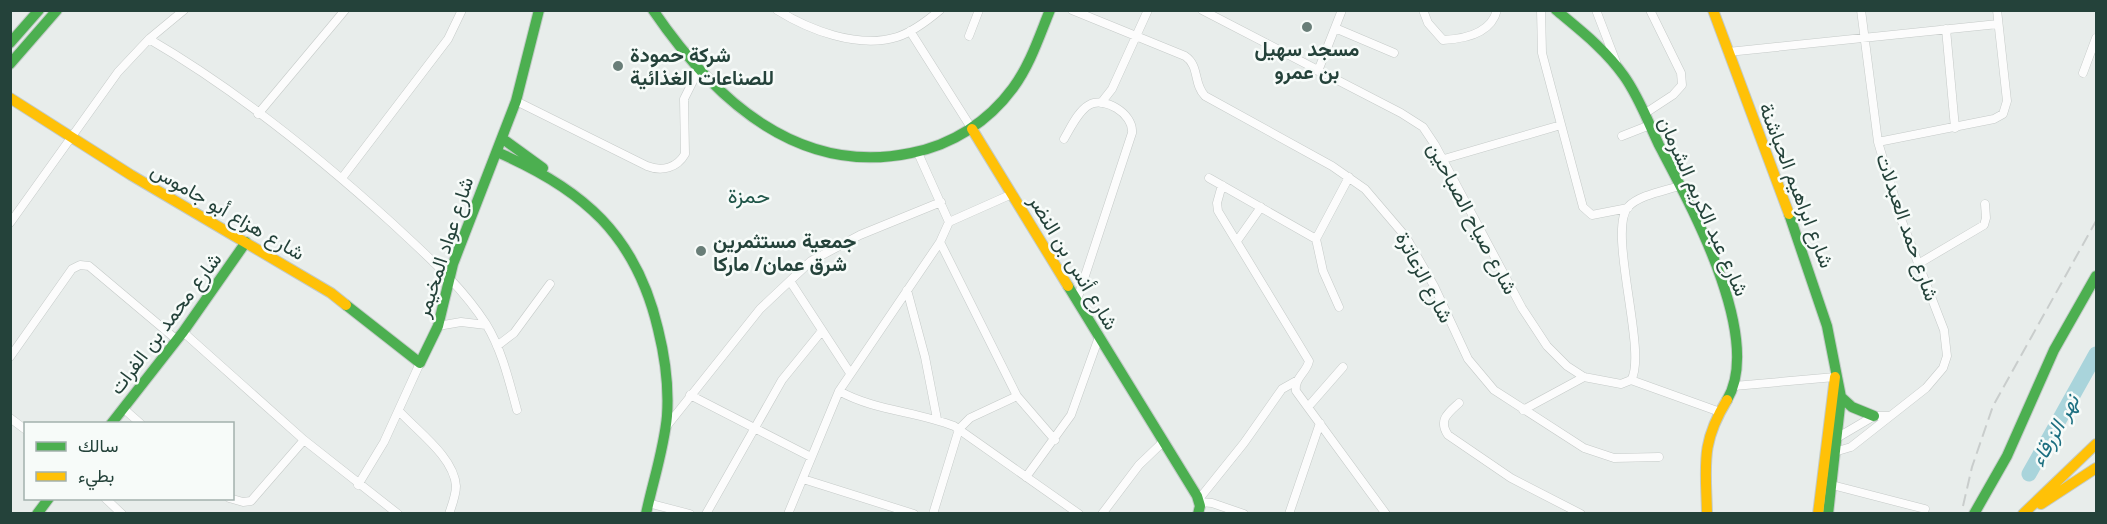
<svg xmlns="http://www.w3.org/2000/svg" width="2107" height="524" viewBox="0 0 2107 524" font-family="'Open Sans',Vazirmatn,sans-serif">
	<rect width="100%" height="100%" fill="#e8edeb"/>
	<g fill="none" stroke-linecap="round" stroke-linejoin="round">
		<path stroke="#a9d4db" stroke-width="15" d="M2029 474 2096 354"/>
		<g stroke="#c5cac8" stroke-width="9">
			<path id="street" d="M777 10C809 30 858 49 897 37 913 32 927 21 940 10
				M1072 10 1185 56C1200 66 1193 84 1205 96L1332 166 1365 189 1406 237 1434 286 1468 359 1494 390 1584 448 1614 458 1659 457
				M1202 10 1401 113 1423 127 1435 145 1522 308 1547 346 1567 366 1584 377 1621 384 1631 380
				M1423 10 1428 23 1443 40C1464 39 1491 34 1497 10
				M1541 10 1542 53 1583 207 1592 215 1628 208
				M1596 10 1616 62
				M1335 28 1394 53
				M1946 29 1955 128
				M910 31 972 129
				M969 36 979 10
				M149 39C237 90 318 156 393 224 426 255 461 285 486 324 502 350 509 381 517 410
				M1728 52 1998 24
				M1318 71 1342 10
				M2083 73 2096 38
				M516 101 647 166C662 172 677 168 685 154L684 99 698 71
				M1101 103 1112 89 1148 10
				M258 114 345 10
				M1644 114 1673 95 1682 85 1681 73 1650 10
				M1622 136 1650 125
				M1064 139C1070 129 1078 111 1089 105 1103 96 1134 113 1132 133L1077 300
				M1878 142 1994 119 2003 114 2007 101 1997 10
				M918 153 949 222
				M1444 159 1561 125
				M342 178 448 39 462 10
				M1209 178 1316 239
				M1222 185 1217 203 1218 211 1309 361C1307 372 1294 378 1296 391L1386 514
				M10 223 118 72 149 39 184 10
				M1237 241 1261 207
				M940 242 1017 396 1055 440
				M1918 264 1984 225 1986 218 1985 204
				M790 281 850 373
				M907 290 925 357 937 419
				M1339 307 1323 271 1316 239 1349 177
				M438 326 461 322 486 325
				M183 332 304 440 398 514
				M497 346 514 333 550 284
				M10 357 72 269 80 265 89 266 177 340
				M1631 380C1648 354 1607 231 1628 207 1639 195 1664 191 1679 186
				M1631 380 1720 412
				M1734 386 1835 377
				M839 391C875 411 916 411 954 426L1079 514
				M690 395 811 457
				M1459 403C1448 413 1438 420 1448 435L1511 478 1581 514
				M1308 407 1343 367
				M124 409 141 424
				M1523 410 1584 377
				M399 411C417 431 454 457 456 486 456 495 452 505 449 514
				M10 418 26 430
				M666 427 760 309 811 261 860 235 941 202
				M1835 439 1874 416H1888
				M1831 453 1851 447 1926 388 1943 368 1947 356 1944 330 1901 219 1878 142 1861 10
				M1026 477 1071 415 1099 337
				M803 479 914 514
				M358 485 384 442 420 363
				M1832 485 1925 509
				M105 498 122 514
				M229 498 243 502 251 501 304 440
				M1199 499 1244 443 1282 389 1298 380
				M1200 502 1212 503 1244 514
				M648 503 690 514
				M706 514 782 380 821 332
				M788 514 839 391 940 242 949 222 1012 194
				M933 514 959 429 970 418 1017 396
				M1102 514 1139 465 1163 442
				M1289 514 1320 423"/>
		</g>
		<g stroke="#c3cbc8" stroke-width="12">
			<path id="fast" d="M653 10C713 98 797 177 911 153 952 145 988 122 1013 88 1030 65 1039 37 1050 10
				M1556 10C1580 30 1606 50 1624 76 1639 97 1648 122 1659 145 1690 204 1764 337 1727 400
				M10 43 39 10
				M10 64 57 10
				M503 139 543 168
				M497 152C583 189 636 235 658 329 665 357 669 387 667 416 664 449 653 481 646 514
				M1789 214 1827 326 1841 397 1828 514
				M1068 286 1197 496 1200 506 1198 514
				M346 305 420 363 438 326 453 264 516 101 539 10
				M1841 397 1852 407 1874 416
				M111 424 183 332 246 242
				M37 514 49 498
				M1974 514 2007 456 2054 350 2096 276"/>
		</g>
		<g stroke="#c3cbc8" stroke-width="12">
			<path id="slow" d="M1713 10 1789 214
				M10 98 131 175 331 293 346 305
				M972 129 1068 286
				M2041 504 2096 468
				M1707 514C1706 465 1700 444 1727 400
				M1818 514 1835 377
				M2023 514 2096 444"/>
		</g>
		<use href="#street" stroke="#fcfcfc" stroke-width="8"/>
		<use href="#fast" stroke="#4caf50" stroke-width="10"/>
		<use href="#slow" stroke="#ffc107" stroke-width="10"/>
		<path stroke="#c9cdcc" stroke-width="2" stroke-dasharray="12 6" stroke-linecap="butt" d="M1963 506 1972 467 1993 406 2096 221"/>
	</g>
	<g fill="#697e78" stroke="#f7fbf9" stroke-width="2">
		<circle cx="1307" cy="27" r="6"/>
		<circle cx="618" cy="66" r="6"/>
		<circle cx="701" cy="251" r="6"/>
	</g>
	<g text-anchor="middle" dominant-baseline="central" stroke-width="5" stroke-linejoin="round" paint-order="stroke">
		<g font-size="20" font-weight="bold" fill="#24423a" stroke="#f7fbf9" text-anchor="start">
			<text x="1307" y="48" text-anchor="middle">مسجد سهيل<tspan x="1307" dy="23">بن عمرو</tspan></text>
			<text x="630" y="54">شركة حمودة<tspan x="630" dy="23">للصناعات الغذائية</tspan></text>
			<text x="713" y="240">جمعية مستثمرين<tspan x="713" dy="23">شرق عمان/ ماركا</tspan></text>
		</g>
		<g font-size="20" fill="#24423a" stroke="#f7fbf9">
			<text transform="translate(1797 185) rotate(69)">شارع ابراهيم الحباشنة</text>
			<text transform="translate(1704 206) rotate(66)">شارع عبد الكريم الشرمان</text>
			<text transform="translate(228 211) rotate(30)">شارع هزاع أبو جاموس</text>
			<text transform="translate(1473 218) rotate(62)">شارع صياح الصباحين</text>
			<text transform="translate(1908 227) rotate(71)">شارع حمد العبدلات</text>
			<text transform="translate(444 247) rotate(-72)">شارع عواد المخيمر</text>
			<text transform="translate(1074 262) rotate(59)">شارع أنس بن النضر</text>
			<text transform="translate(1425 277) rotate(62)">شارع الزعاترة</text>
			<text transform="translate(165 323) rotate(-53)">شارع محمد بن الفرات</text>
		</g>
		<g font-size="21" fill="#1f5548" stroke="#f7fbf9">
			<text x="749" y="195">حمزة</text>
		</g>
		<g font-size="21" font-style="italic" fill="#1c6f80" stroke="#f7fbf9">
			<text transform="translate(2054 430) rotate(-61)">نهر الزرقاء</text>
		</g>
	</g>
	<rect width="2107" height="524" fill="none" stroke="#24423a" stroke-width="24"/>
	<rect x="24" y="422" width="210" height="78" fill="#f7fbf9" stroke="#a3b1ad" stroke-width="1.5"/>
	<rect x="36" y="442" width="30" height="9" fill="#4caf50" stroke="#a3b1ad" stroke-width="1.5"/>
	<text x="78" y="452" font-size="18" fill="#24423a">سالك</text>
	<rect x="36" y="472" width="30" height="9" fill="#ffc107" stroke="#a3b1ad" stroke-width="1.5"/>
	<text x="78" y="482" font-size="18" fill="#24423a">بطيء</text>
</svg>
